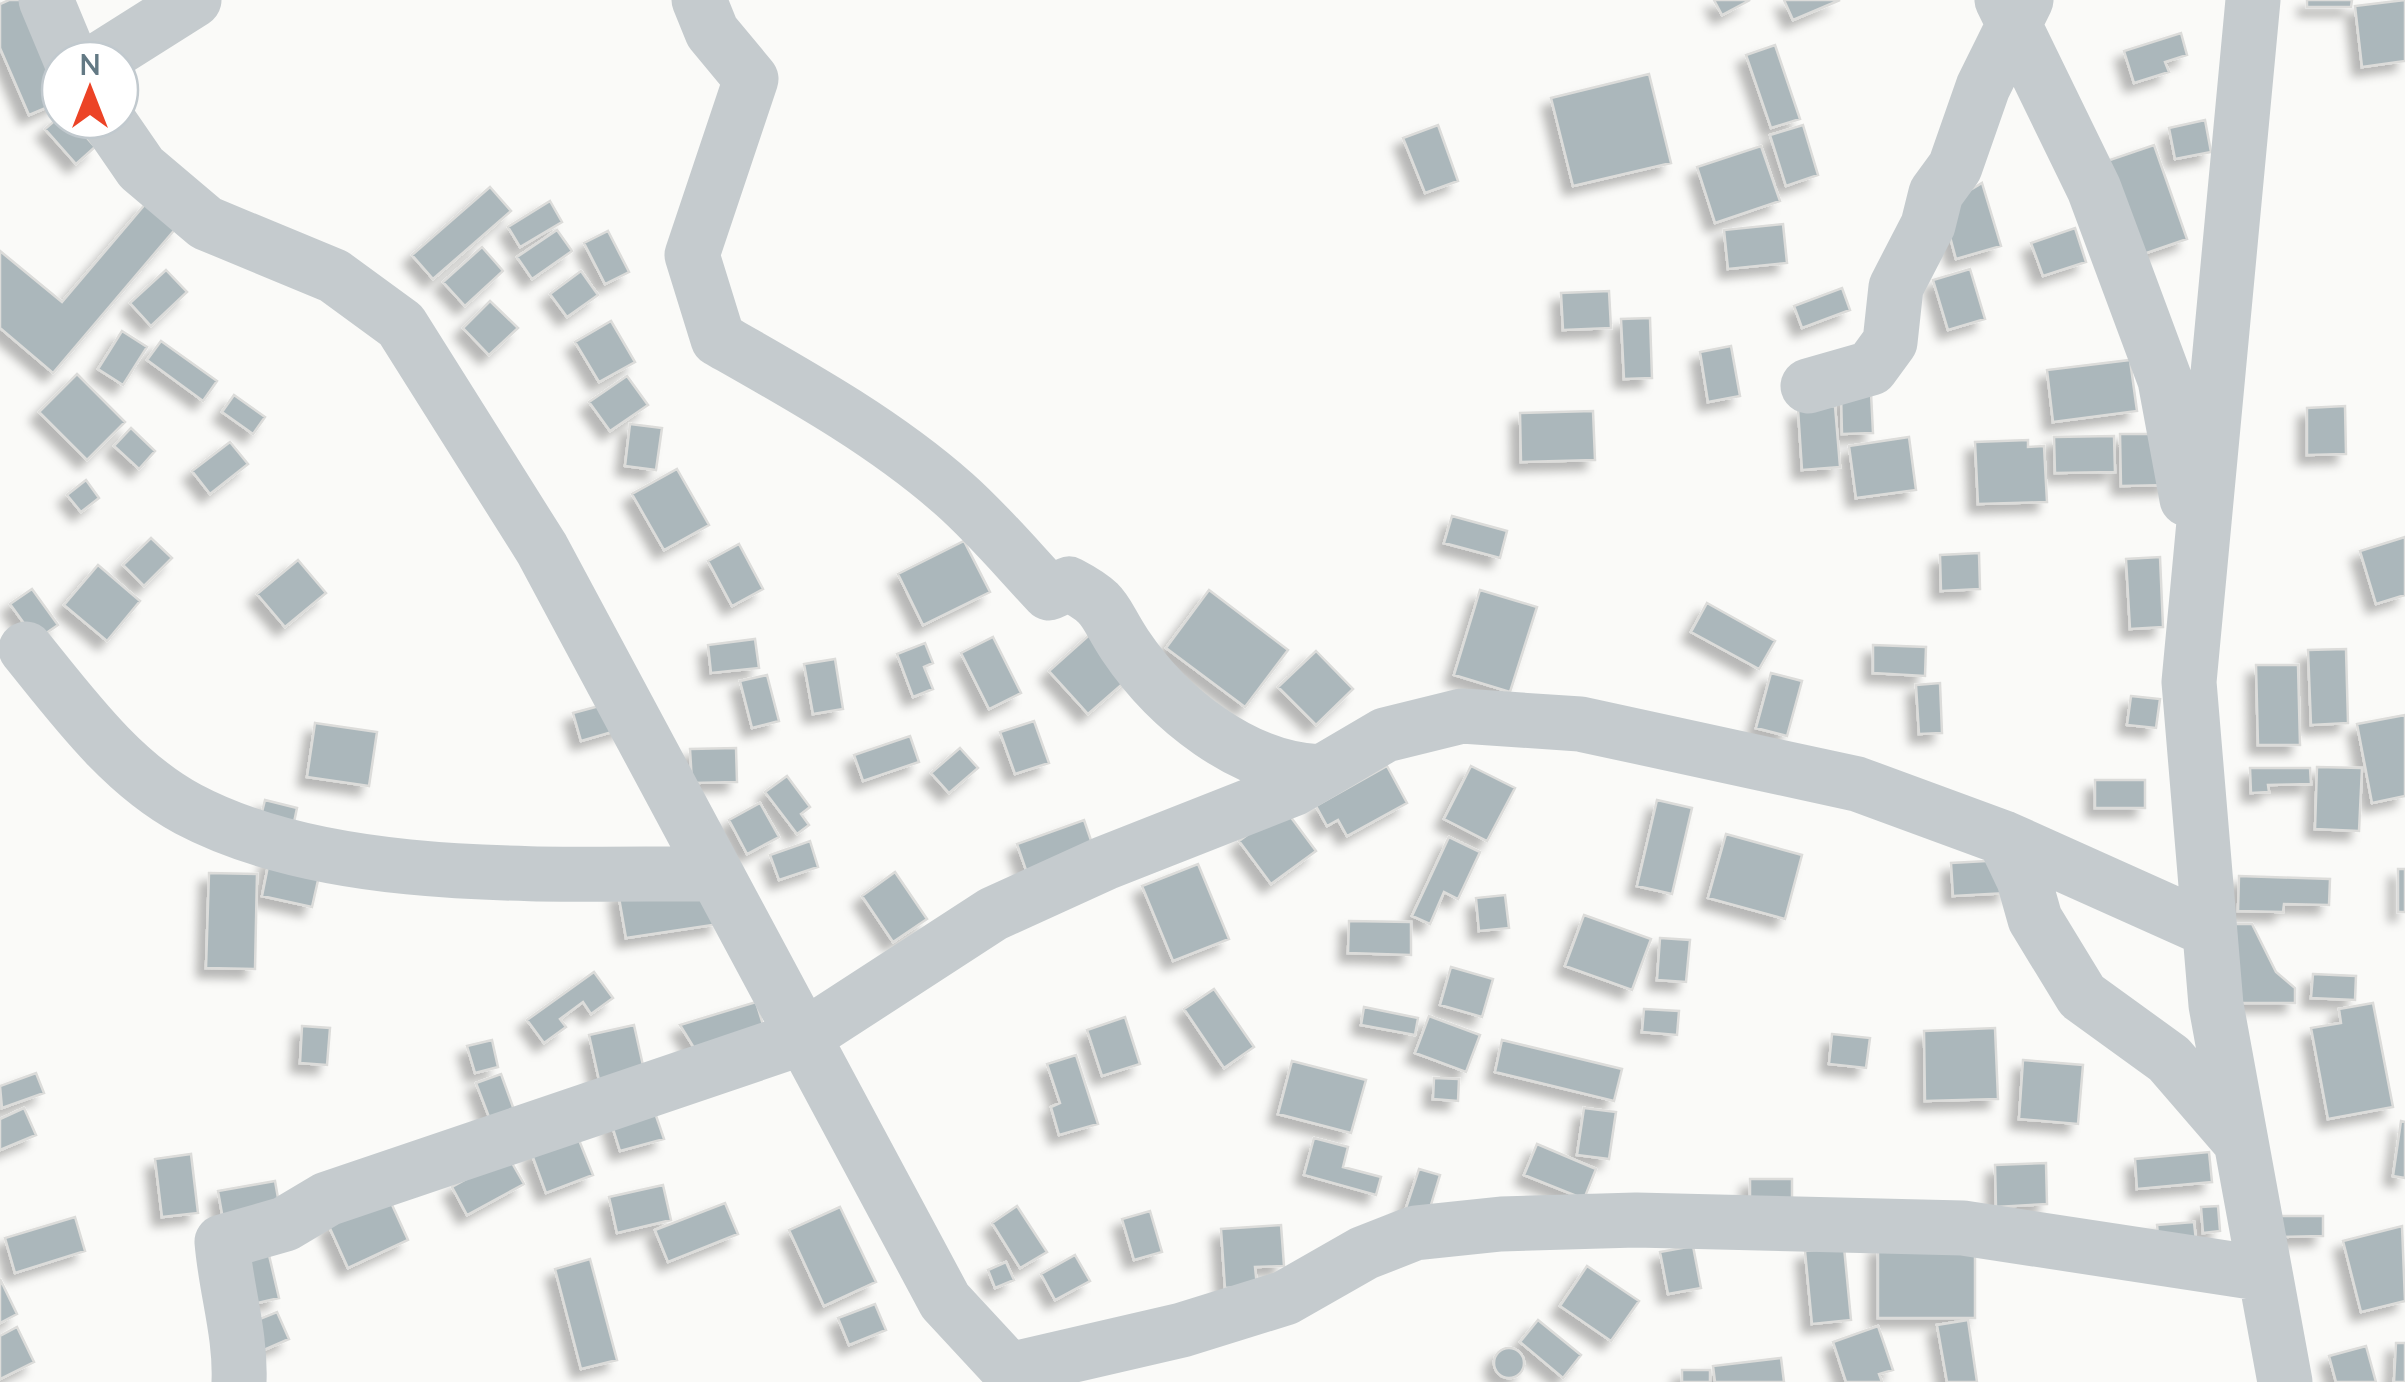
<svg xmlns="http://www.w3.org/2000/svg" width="2405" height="1382" viewBox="0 0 2405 1382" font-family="Mulish,sans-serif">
	<defs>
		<filter id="shadow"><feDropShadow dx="-9" dy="9" stdDeviation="5" flood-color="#0004"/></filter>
	</defs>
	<rect width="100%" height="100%" fill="#fafaf8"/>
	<path fill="#abb7bb" stroke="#dcdcda" stroke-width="2.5" filter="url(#shadow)" d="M9 0H31L60 68V102L29 115 0 48V4Z
		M1714 0H1750L1722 15Z
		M1784 0H1840L1793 20Z
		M2307 0H2352L2351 7H2307Z
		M2405 0V61L2362 67 2355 6Z
		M2181 33 2187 55 2165 62 2169 72 2134 83 2124 51Z
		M1775 45 1800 119 1771 128 1746 55Z
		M1649 74 1671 163 1573 186 1551 98Z
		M60 116V120H71L95 147 76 164 45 129Z
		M2205 120 2211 152 2175 159 2169 128Z
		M1438 125 1458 181 1425 193 1403 138Z
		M1803 125 1818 175 1786 186 1770 135Z
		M2154 145 2187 239 2132 258 2098 164Z
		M1761 146 1780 201 1715 223 1697 167Z
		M1982 183 2001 246 1956 259 1942 207Z
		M490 187 511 211 433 279 412 255Z
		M550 201 562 222 520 247 508 227Z
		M147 202 177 227 53 373 0 328V251L62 302Z
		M1783 224 1787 263 1728 269 1724 230Z
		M2075 228 2086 262 2043 276 2031 243Z
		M557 230 572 251 532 279 517 257Z
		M608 231 629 272 605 284 584 243Z
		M482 247 503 271 465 306 443 282Z
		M1970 269 1985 319 1948 330 1933 280Z
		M166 270 187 292 151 326 130 303Z
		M581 271 598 295 567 317 550 294Z
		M1842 288 1850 310 1802 328 1794 306Z
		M1609 291 1611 328 1563 330 1561 293Z
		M490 301 518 328 489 355 463 328Z
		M1650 318 1652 378 1624 379 1621 319Z
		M611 321 635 362 599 382 575 342Z
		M122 331 147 347 123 385 98 369Z
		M161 341 217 381 203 401 147 360Z
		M1731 346 1740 396 1708 402 1700 352Z
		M2130 360 2137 411 2053 422 2047 370Z
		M77 374 125 422 87 460 39 412Z
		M627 376 648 405 610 431 589 402Z
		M1871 393 1873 433 1842 434 1841 394Z
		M234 395 265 417 253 434 222 412Z
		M1835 406 1840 467 1802 470 1798 409Z
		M2345 406 2346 454 2307 455V408Z
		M1593 411 1595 460 1521 462 1520 413Z
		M630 424 662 428 656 470 625 466Z
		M131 428 155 451 139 469 114 446Z
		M2120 434H2169L2170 485 2121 486Z
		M2114 436 2115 472 2055 473 2054 437Z
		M1909 437 1916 490 1856 498 1849 446Z
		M2028 440V447L2044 446 2047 502 1978 504 1975 442Z
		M230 442 248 464 210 494 192 471Z
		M677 469 709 525 664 550 632 494Z
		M86 480 99 498 81 512 67 495Z
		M1452 516 1507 531 1500 558 1444 543Z
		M2405 537V595L2376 604 2360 551Z
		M151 538 172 558 144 586 123 565Z
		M964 541 990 592 923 625 898 574Z
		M739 544 763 589 732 606 708 561Z
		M1979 553 1980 589 1941 591 1940 555Z
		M2160 557 2163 627 2130 629 2126 559Z
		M298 560 326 593 285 627 257 594Z
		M98 565 140 601 107 641 64 605Z
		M32 589 58 625 36 640 10 604Z
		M1209 590 1288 650 1245 707 1166 648Z
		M1480 590 1537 607 1510 692 1454 675Z
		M1707 603 1775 641 1759 669 1691 632Z
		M1096 629 1135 673 1088 714 1049 671Z
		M993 637 1021 693 989 709 961 653Z
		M755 639 759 668 711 673 708 645Z
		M925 643 933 663 924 667 933 689 913 697 897 654Z
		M1873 645 1926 647 1925 676 1873 673Z
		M2346 649 2348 723 2311 725 2308 650Z
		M1316 651 1353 689 1316 725 1278 687Z
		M835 659 843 709 813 714 804 664Z
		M2256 665H2298L2300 745H2258Z
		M1771 673 1802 681 1787 736 1756 728Z
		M767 675 779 721 752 728 740 681Z
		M1940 683 1942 733 1919 734 1916 685Z
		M2131 696 2160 699 2156 728 2127 725Z
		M618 701 626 728 581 741 573 713Z
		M2405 715V796L2372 803 2357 724Z
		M1034 721 1049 763 1015 774 1000 732Z
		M315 723 377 732 369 786 307 777Z
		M910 736 919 762 863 781 854 755Z
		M736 748 737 782 692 783 690 749Z
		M960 748 978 768 949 793 931 773Z
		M1387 766 1407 803 1347 836 1338 820 1327 826 1316 806Z
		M1471 766 1515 788 1487 841 1444 819Z
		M2317 767 2362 768 2359 831 2315 829Z
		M2250 768H2310L2311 784 2268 785 2269 792 2251 793Z
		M787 776 810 807 801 814 809 825 797 834 765 792Z
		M2095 780H2145V808H2095Z
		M265 800 297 808 292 832 259 824Z
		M1657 800 1692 808 1672 894 1637 886Z
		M760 803 779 837 747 854 729 820Z
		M1284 808 1316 851 1271 884 1239 841Z
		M1084 820 1095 852 1028 876 1017 844Z
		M1726 834 1802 855 1785 919 1708 898Z
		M1449 837 1480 852 1458 899 1444 892 1430 924 1412 916Z
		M810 841 818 867 779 880 770 855Z
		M270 856 321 867 312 907 262 896Z
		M2005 860 2007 893 1953 896 1951 863Z
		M1198 864 1229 939 1173 961 1142 886Z
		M2398 869H2405V912H2398Z
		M895 872 927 919 893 942 862 896Z
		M209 873 257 874 255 969 206 968Z
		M2239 876 2330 879 2329 905 2284 904 2283 912 2238 911Z
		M712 877 719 924 626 938 618 892Z
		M1505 895 1509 928 1479 931 1476 898Z
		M1584 915 1651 939 1632 990 1565 966Z
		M1349 921 1411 922V955L1348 953Z
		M2227 924H2252L2276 972 2295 988V1003H2227Z
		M1660 938 1690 940 1686 982 1657 980Z
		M1451 967 1493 979 1482 1017 1440 1005Z
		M594 972 613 998 591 1014 583 1002 560 1019 566 1027 544 1043 527 1020Z
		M2313 974 2356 976 2355 1000 2311 998Z
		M1214 989 1254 1047 1224 1068 1184 1009Z
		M756 1002 768 1041 702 1061 680 1025Z
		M2373 1003 2393 1107 2328 1119 2311 1028 2341 1023 2339 1009Z
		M1364 1007 1418 1018 1415 1035 1361 1025Z
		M1644 1009 1679 1011 1677 1035 1642 1032Z
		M1429 1016 1480 1035 1466 1072 1415 1053Z
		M1125 1017 1140 1064 1102 1076 1087 1030Z
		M634 1025 646 1079 601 1089 589 1035Z
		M302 1026 330 1028 327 1065 300 1063Z
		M1995 1028 1998 1099 1925 1101 1924 1031Z
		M1832 1034 1870 1038 1866 1068 1829 1064Z
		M492 1040 498 1067 475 1073 467 1046Z
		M1502 1040 1622 1069 1614 1101 1495 1072Z
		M1076 1055 1098 1124 1059 1135 1051 1107 1060 1103 1047 1064Z
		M2023 1060 2083 1065 2078 1124 2019 1119Z
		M1292 1061 1366 1080 1351 1133 1278 1114Z
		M36 1073 44 1093 2 1108 0 1086Z
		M501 1074 518 1121 494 1130 476 1083Z
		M1434 1078 1459 1079 1458 1101 1433 1099Z
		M653 1107 664 1139 620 1151 610 1119Z
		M24 1108 36 1135 0 1150V1119Z
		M1584 1108 1616 1112 1609 1159 1577 1155Z
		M2401 1121 2405 1122V1178L2393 1176Z
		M577 1135 593 1175 546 1193 531 1152Z
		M1314 1138 1348 1147 1343 1167 1381 1177 1376 1195 1304 1175Z
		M1537 1144 1596 1169 1584 1199 1524 1175Z
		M2209 1152 2212 1182 2137 1189 2135 1159Z
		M191 1154 198 1213 162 1217 155 1159Z
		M508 1156 524 1184 467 1215 452 1187Z
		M2046 1163 2047 1204 1996 1207 1995 1165Z
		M1419 1169 1440 1175 1426 1221 1404 1214Z
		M1750 1179H1792V1204H1750Z
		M275 1181 281 1215 224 1225 218 1191Z
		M663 1185 671 1220 617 1233 609 1197Z
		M388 1196 408 1240 348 1268 328 1224Z
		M725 1203 738 1234 668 1262 655 1230Z
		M1017 1206 1047 1252 1020 1268 992 1223Z
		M2218 1206 2220 1231 2203 1233 2201 1207Z
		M840 1207 876 1282 824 1306 789 1230Z
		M1150 1211 1162 1252 1134 1260 1122 1219Z
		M2276 1216H2323V1236L2276 1237Z
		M75 1217 85 1251 15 1273 5 1238Z
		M2194 1222 2197 1250 2160 1254 2157 1225Z
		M1281 1225 1284 1266 1255 1267 1257 1286 1225 1288 1221 1229Z
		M2402 1226 2405 1301 2361 1312 2343 1241Z
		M265 1238 279 1298 249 1305 234 1246Z
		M1975 1244V1318H1878V1245Z
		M1693 1246 1701 1288 1668 1294 1660 1252Z
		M1844 1247 1851 1320 1812 1324 1805 1251Z
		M1075 1255 1090 1281 1055 1300 1041 1274Z
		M590 1259 617 1360 581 1369 555 1269Z
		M1006 1262 1014 1280 995 1288 988 1270Z
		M1587 1266 1639 1301 1611 1341 1560 1306Z
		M0 1279 17 1314 0 1323Z
		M875 1304 886 1330 849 1345 838 1318Z
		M277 1312 289 1339 257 1353 245 1325Z
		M1538 1320 1581 1355 1563 1378 1520 1342Z
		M1968 1320 1977 1382H1947L1937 1325Z
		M1878 1326 1893 1370 1879 1374 1882 1382H1846L1833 1342Z
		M17 1327 34 1362 0 1379V1336Z
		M2396 1343H2405V1382H2394Z
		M2366 1346 2376 1382H2336L2329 1356Z
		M1494 1363a15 15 0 1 1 30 0a15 15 0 1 1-30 0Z
		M1781 1358 1784 1382H1715L1713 1366Z
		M1682 1370H1710V1382H1682Z"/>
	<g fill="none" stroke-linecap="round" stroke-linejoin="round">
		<path stroke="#c5cbce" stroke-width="55" d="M46 0 71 60
			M699 0 712 32 751 79 692 255 718 339C799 385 884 432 954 494 988 524 1018 560 1049 593L1069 584C1109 605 1102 610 1125 645 1168 709 1243 769 1321 772
			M2002 0 2094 189 2165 380 2187 499
			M2253 0 2189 682 2216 1005 2285 1382
			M99 60 194 0
			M108 120 141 168 206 223 334 276 401 325 542 549 945 1301 1020 1382
			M1808 386 1871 368 1890 342 1896 287 1928 225 1936 193 1955 167 1983 87 2026 0
			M26 649C73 707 121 773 188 809 333 886 554 873 715 874
			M2004 838 2024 880 2035 919 2082 996 2169 1059 2239 1140
			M1009 1370 1182 1330 1285 1298 1364 1253 1415 1233 1501 1224 1636 1220 1963 1228 2265 1274
			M239 1382C241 1334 226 1290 222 1242L285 1224 327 1199 802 1038 993 914 1105 863 1293 789 1385 735 1462 716 1580 724 1857 784 2004 838 2209 930"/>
	</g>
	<g transform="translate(90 90)"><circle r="48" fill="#ffffff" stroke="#c1c9ce" stroke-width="2.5"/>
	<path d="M0-8L18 38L0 25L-18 38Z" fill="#ec4326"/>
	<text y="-15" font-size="28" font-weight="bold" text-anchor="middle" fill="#637984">N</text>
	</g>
</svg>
